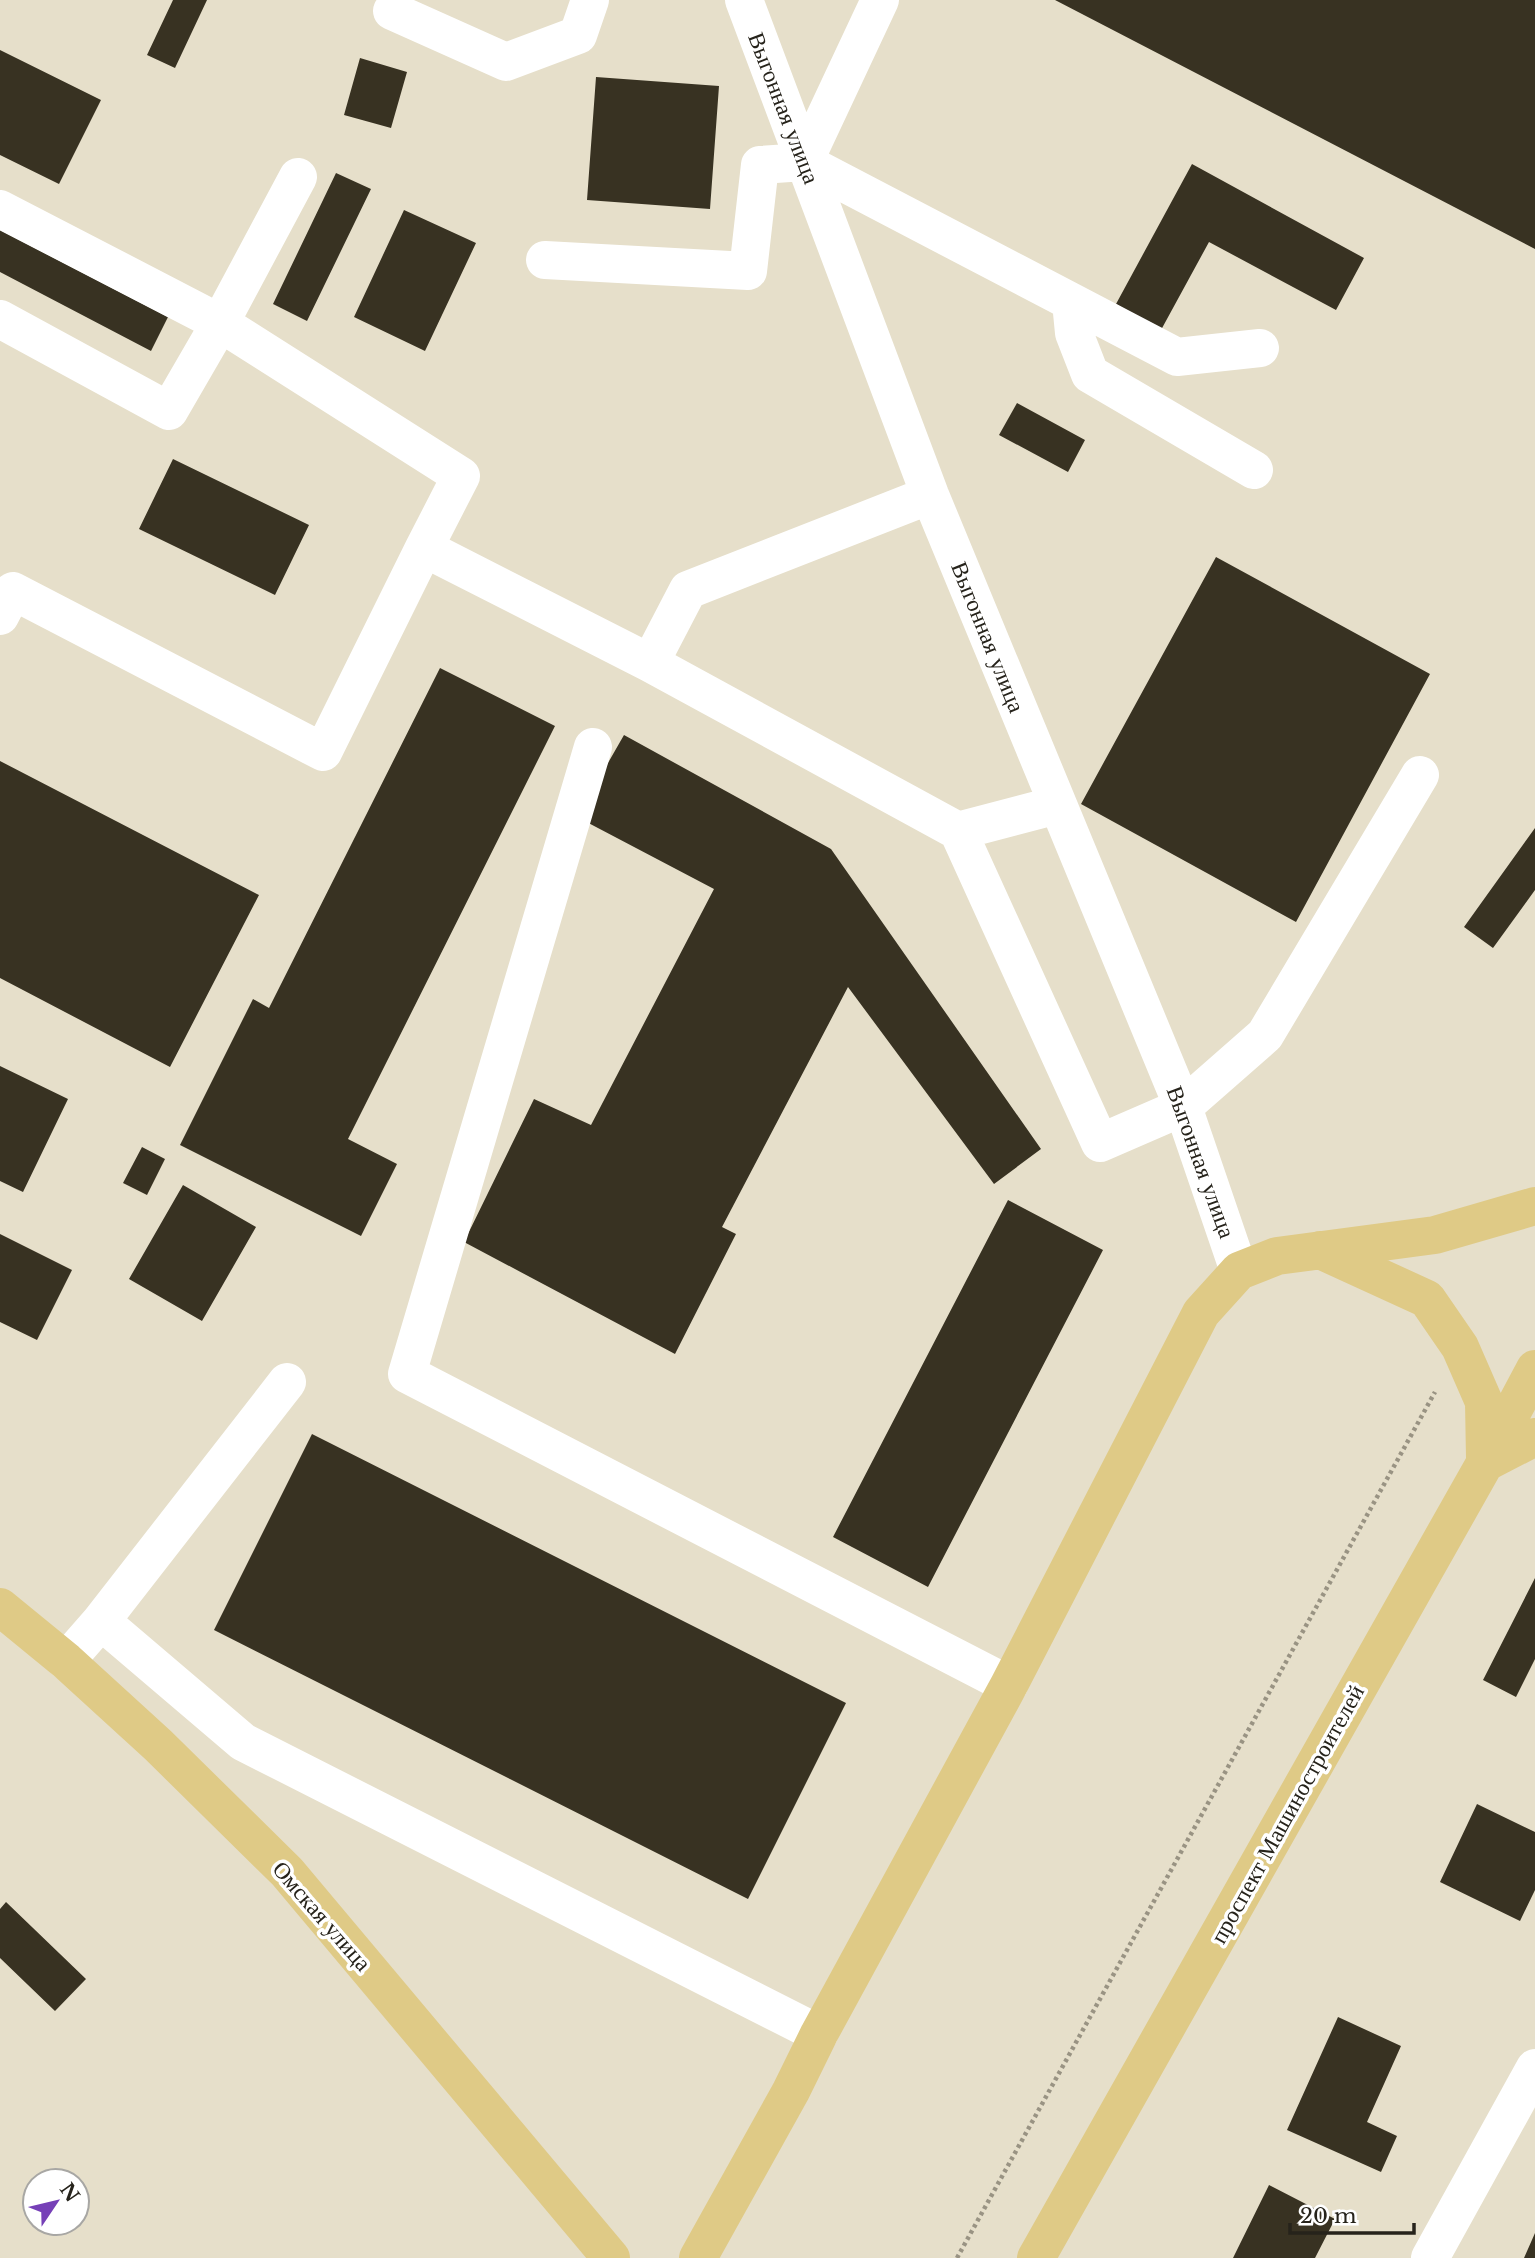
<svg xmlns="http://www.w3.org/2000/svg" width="1535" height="2258" viewBox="0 0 1535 2258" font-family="'Libre Baskerville',serif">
	<rect width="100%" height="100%" fill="#e6dfca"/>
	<path fill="#383222" d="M173 0H207L175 68 147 55Z
		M1055 0H1535V249Z
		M0 50 101 100 59 184 0 155Z
		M360 58 407 72 391 128 344 115Z
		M596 77 719 86 710 209 587 200Z
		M1192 164 1364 258 1336 310 1209 242 1161 330 1116 304Z
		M336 173 371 189 307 321 273 304Z
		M404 210 476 243 425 351 354 317Z
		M0 230 168 317 151 351 0 272Z
		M1017 403 1085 440 1068 472 999 435Z
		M173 459 309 525 275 595 139 529Z
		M1216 557 1430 674 1296 922 1081 804Z
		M440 668 555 726 348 1139 397 1164 361 1236 180 1145 253 999 269 1008Z
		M624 735 831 849 1041 1149 994 1184 848 987 722 1227 736 1234 675 1354 464 1242 534 1099 591 1125 714 889 577 817Z
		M0 761 259 895 170 1067 0 978Z
		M1535 828V890L1493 948 1464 927Z
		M0 1066 68 1099 23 1192 0 1181Z
		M142 1147 165 1159 147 1195 123 1183Z
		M183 1185 256 1227 202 1321 129 1279Z
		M1008 1200 1103 1250 928 1587 833 1537Z
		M0 1234 72 1270 37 1340 0 1322Z
		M312 1434 846 1703 748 1899 214 1630Z
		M1535 1578V1659L1516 1697 1483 1680Z
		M1477 1804 1535 1832V1890L1520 1921 1440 1882Z
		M6 1902 86 1979 55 2011 0 1958V1909Z
		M1338 2017 1401 2046 1367 2122 1397 2136 1381 2172 1287 2130Z
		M1269 2185 1335 2219 1315 2258H1233Z
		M1535 2233V2258H1524Z"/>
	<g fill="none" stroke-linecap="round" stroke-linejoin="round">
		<path stroke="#999383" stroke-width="4.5" stroke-dasharray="3.5 3.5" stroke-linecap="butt" d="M957 2258 1435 1392"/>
		<path stroke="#fff" stroke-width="38" d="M744 0 930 495 1183 1107 1239 1271
			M392 11 506 62 578 35 590 0
			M804 162 880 0
			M0 209 220 323 461 476 424 548 650 663 688 590 930 495
			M545 260 748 271 760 165 804 162 1177 357 1260 348
			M1071 302 1074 333 1090 374 1254 470
			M0 319 169 411 220 323 298 177
			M0 616 13 591 323 752 424 548
			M650 663 958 831 1057 805
			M593 747 407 1374 1009 1685
			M958 831 1100 1143 1183 1107 1265 1035 1420 775
			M101 1621 287 1382
			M66 1661 101 1621 243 1742 819 2034
			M1430 2258 1535 2068"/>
		<path stroke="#dfca86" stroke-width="38" d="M1320 1250 1427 1299 1460 1347 1484 1402 1485 1458
			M1485 1463 1535 1437
			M0 1607 66 1661 158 1745 287 1872 611 2258
			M698 2258 791 2091 819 2034 1009 1685 1201 1313 1239 1271 1277 1256 1435 1235 1535 1206
			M1036 2258 1485 1463 1535 1369"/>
	</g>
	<g text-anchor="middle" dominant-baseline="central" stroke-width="7" stroke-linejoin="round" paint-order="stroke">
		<g font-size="23" fill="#26231b" stroke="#fff">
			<text transform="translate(784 108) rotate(69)">Выгонная улица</text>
			<text transform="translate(988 637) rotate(68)">Выгонная улица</text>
			<text transform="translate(1201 1162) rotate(70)">Выгонная улица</text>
			<text transform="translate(1287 1814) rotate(-61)">проспект Машиностроителей</text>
			<text transform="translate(322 1916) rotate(49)">Омская улица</text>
		</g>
	</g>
	<g transform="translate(56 2202) rotate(55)"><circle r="33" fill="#ffffff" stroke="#a8a7a4" stroke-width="2"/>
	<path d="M0-5L12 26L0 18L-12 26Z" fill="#7640b7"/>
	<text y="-10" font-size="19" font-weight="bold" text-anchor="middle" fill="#26231b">N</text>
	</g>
	<path d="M1290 2223v10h124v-10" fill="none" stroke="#26231b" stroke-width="3.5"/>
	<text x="1300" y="2223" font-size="21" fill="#26231b" stroke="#ffffff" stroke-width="5" paint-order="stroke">20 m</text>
</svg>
